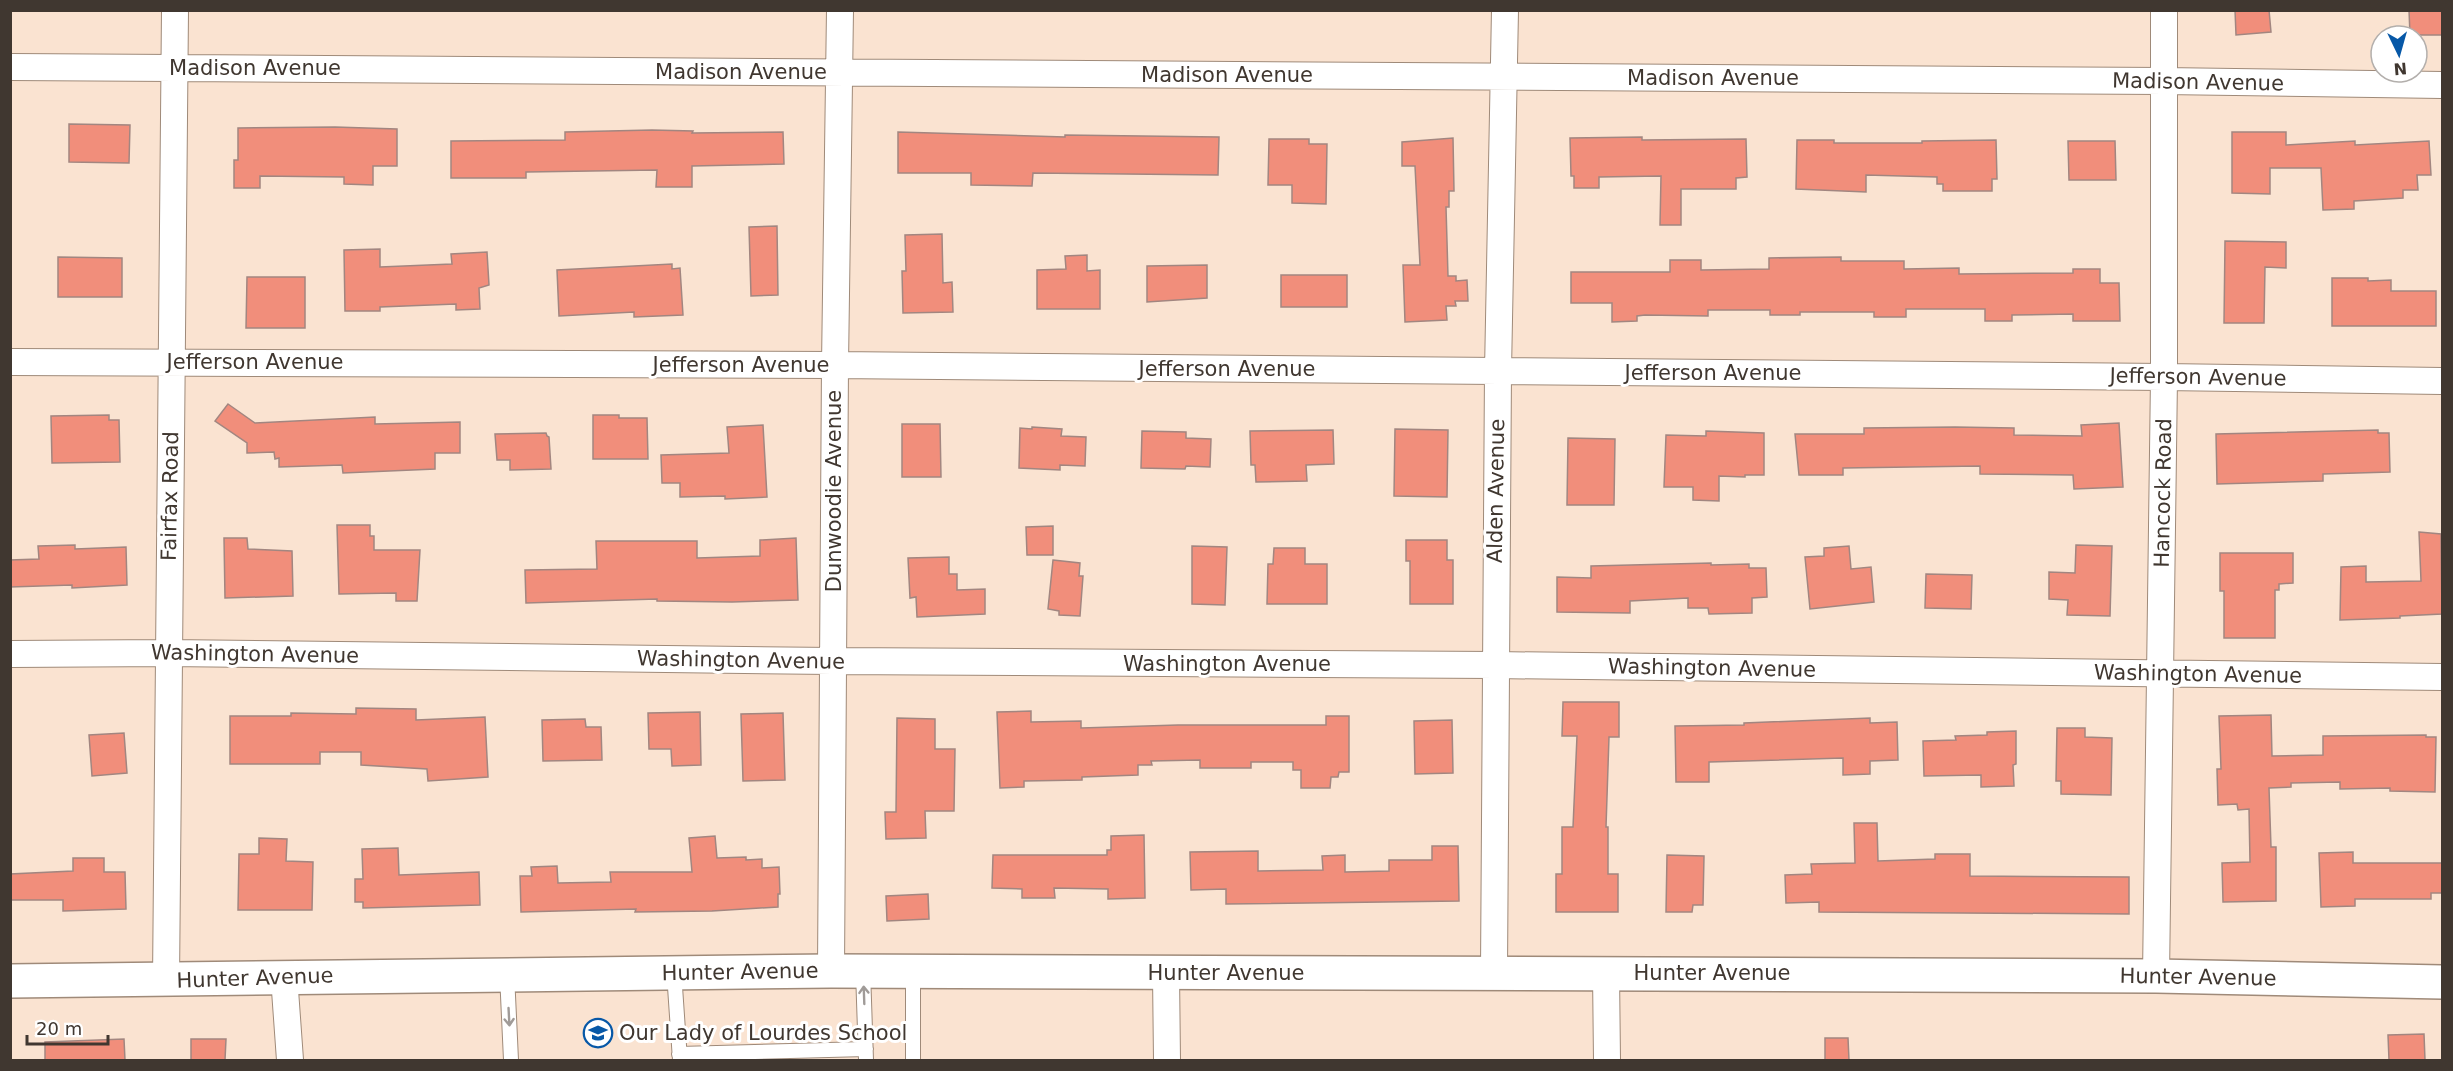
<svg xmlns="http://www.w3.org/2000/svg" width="2453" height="1071" viewBox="0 0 2453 1071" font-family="'DejaVu Sans',sans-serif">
	<rect width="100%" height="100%" fill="#fae3d1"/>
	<path fill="#f18e7b" stroke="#a28680" stroke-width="1.5" d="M2235 10H2269L2271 32 2236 35Z
		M2409 10H2442V35H2410Z
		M69 124 130 125 129 163 69 162Z
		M335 127 397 129V166H373V185L344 184V177L260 176V188H234V160H238V128Z
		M652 130 693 131 692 133 783 132 784 164 692 166V187H656L657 170 526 172V178H451V141L565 140V132Z
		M898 132 1065 137V135L1219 137 1218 175 1033 173 1032 186 971 185V173H898Z
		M2232 132H2286V145L2355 141V145L2429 141 2431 175H2417L2418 190H2403V198L2354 201V209L2323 210 2321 168H2270V194L2232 193Z
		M1642 137V140L1746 139 1747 177 1736 178V189H1681V225H1660L1661 176 1599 177V188H1574V176H1571L1570 138Z
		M1453 138 1454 191H1449V207H1446L1448 276H1456V281L1467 280 1468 301H1455L1456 306H1446L1447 320 1405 322 1403 265H1420L1415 166H1402V142Z
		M1269 139H1309V144H1327L1326 204 1292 203V185H1268Z
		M1797 140H1834V143H1922V141L1996 140 1997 179H1992V191H1943V184H1937V177L1866 175V192L1796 189Z
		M2068 141H2115L2116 180H2069Z
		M777 226 778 295 751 296 749 227Z
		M942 234 943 283 952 282 953 312 903 313 902 271H906L905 235Z
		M2225 241 2286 242V268L2265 267 2264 323H2224Z
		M380 249V267L452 264 451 254 487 252 489 285 479 288 480 309 456 310V304L380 307V311H345L344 250Z
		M1087 255V271L1100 270V309H1037V270L1066 269 1065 256Z
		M58 257 122 258V297H58Z
		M1841 257V261H1904V269L1959 268V274L2073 273V269H2100V283H2119L2120 321H2073V314L2012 315V321H1985V309H1906V317H1874V312H1800V315H1770V310H1708V316L1645 315 1637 316V321L1612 322V303H1571V272H1670V260H1701V270L1769 269V258Z
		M672 264V269L680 268 683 315 634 317V312L559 316 557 270Z
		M1207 265V298L1147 302V266Z
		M1281 275H1347V307H1281Z
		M247 277H305V328H246Z
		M2332 278H2368V281L2391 280V291H2436V326H2332Z
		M228 404 255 423 375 417V424L460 422V453H435V469L343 473 342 465 279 467V458L275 459 274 452 247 453V443L215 421Z
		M109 415V420H119L120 462 52 463 51 416Z
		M593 415H619V418H647L648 459H593Z
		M2119 423 2123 487 2074 489 2073 475 1980 474V466L1843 468V475H1799L1795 434H1864V428L1955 427 2014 428V435L2082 436 2081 425Z
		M902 424H940L941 477H902Z
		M763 425 767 497 725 499V496L680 497V483H662L661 455 729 453 727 427Z
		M1032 427 1062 429 1061 436 1086 437 1085 466 1060 465V470L1019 468 1020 428 1032 429Z
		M1395 429 1448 430 1447 497 1394 496Z
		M1333 430 1334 464 1306 465 1307 481 1256 482 1255 465H1251L1250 431Z
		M2378 430V433H2389L2390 472 2323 474V481L2217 484 2216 434Z
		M1142 431 1186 432V438L1211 439 1210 467 1186 466 1185 469 1141 468Z
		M1706 431 1764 433V475H1745V477L1719 476V501L1693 500V487H1664L1666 435 1706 436Z
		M546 433 547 436 549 437 551 469 510 470V460H497L495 434Z
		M1568 438 1615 439 1614 505H1567Z
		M337 525H370V536H374V550H420L417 601H396V593L339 594Z
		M1053 526V555H1027L1026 527Z
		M2419 532 2441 534 2442 614 2400 616V618L2340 620 2341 567 2366 566V582L2421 581Z
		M224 538H247L248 549 292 551 293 596 225 598Z
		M796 538 798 600 732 602 657 601V599L526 603 525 570 597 569 596 541H697V558L760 556V540Z
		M1406 540H1447V560H1453V604H1410V561H1406Z
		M75 545V549L126 547 127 585 72 588V585L10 587V560L39 559 38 546Z
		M2076 545 2112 546 2110 616 2067 615 2068 600 2049 599V572L2075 573Z
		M1192 546 1227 547 1225 605 1192 604Z
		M1849 546 1851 569 1871 567 1874 602 1810 609 1805 557 1824 556V548Z
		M1274 548H1305V564H1327V604H1267L1268 564H1273Z
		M2220 553H2293V583L2279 584V590H2275V638H2224V591H2220Z
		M949 557V574H957V590L985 589V614L917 617 916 597 910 598 908 558Z
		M1053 560 1080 563 1079 576H1083L1080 616 1059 615V611L1048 609Z
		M1711 563V565L1749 564V568H1766L1767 597 1752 598V613L1709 614 1708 608H1688V598L1630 601V613L1557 612V577L1591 578V566Z
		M1926 574 1972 575 1971 609 1925 608Z
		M1563 702H1619V737H1609L1606 827H1608V874H1618V912H1556V874H1562V827H1573L1577 736H1562Z
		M356 708 416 709V720L485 717 488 777 428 781 427 769 361 765V752H320V764H230V716H291V713L356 714Z
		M1031 711V722L1081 721V728L1178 725H1326V716H1349V772H1339L1338 777H1331L1330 788H1301V770H1293V762H1251V768H1200V760L1151 761 1152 765H1138V775L1082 777V780L1024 781V787L1000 788 997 712Z
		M700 712 701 765 672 766 671 749H649L648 713Z
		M783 713 785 780 743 781 741 714Z
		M2271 715 2272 756 2323 755V736L2426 735V737H2436L2435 792 2390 791V788L2340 789V782L2291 783V787L2269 788 2271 847H2276V901L2223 902 2222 863 2250 862 2249 809 2238 810 2237 804 2218 805 2217 769H2221L2219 716Z
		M897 718 935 719V749H955L954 811H925L926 838 886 839 885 812H896Z
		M1870 718V723L1897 722 1898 760 1870 761V774L1843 775V758L1709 762V782H1676L1675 726 1744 725V723Z
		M585 719 586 727H601L602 760 543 761 542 720Z
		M1452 720 1453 773 1415 774 1414 721Z
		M2057 728H2085V737L2112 738 2111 795 2061 794V781H2056Z
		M2016 731V764L2013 765 2014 786 1981 787V775L1924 776 1923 741 1956 740 1955 736 1987 735V732Z
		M124 733 127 773 92 776 89 735Z
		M1854 823H1877L1878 861 1935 859V854H1970V876L2129 877V914L1819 912V902L1786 903 1785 875 1812 874 1811 864 1855 863Z
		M1144 835 1145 898 1108 899V889L1054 888 1055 898H1022V889L992 888 993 855H1107V850H1111V836Z
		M715 836 717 858 746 857V860L762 859V868L779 867 780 894H778V907L712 911 635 912 636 909 521 912 520 876H532L531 867 557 866 558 883 611 882 610 872H692L689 838Z
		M259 838 287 839 286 861 313 862 312 910H238L239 854H259Z
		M1432 846H1458L1459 901 1226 904V889L1191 890 1190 852 1258 851V871L1323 870 1322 856 1345 855V872L1389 871V860H1432Z
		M398 848 399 875 479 872 480 905 363 908V902H355V879H363L362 849Z
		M2353 852V863H2442V893H2431V899H2355V906L2321 907 2319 853Z
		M1667 855 1704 856 1703 905H1693L1692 912H1666Z
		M73 858H104V872H125L126 909 63 911V900H10V874L73 871Z
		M928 894 929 919 887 921 886 896Z
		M2424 1034 2425 1060H2389L2388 1035Z
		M1825 1038H1848L1849 1060H1825Z
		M124 1039 125 1060H45V1042Z
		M191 1039H226L225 1060H191Z"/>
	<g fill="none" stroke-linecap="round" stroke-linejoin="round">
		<g stroke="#9f8a79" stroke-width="16">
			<path id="lane" d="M863 971 866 1060
				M674 972 680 1060
				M507 974 511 1060
				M679 1054 866 1049
				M913 1060V972"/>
		</g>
		<g stroke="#9f8a79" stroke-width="28">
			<path id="street" d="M10 67 2164 81 2442 85
				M10 362 835 365 2164 377 2442 381
				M10 654 168 653 832 661 1495 665 2442 677
				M831 971 835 365 840 10
				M1494 972 1498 371 1505 10
				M1606 973 1607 1060
				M1166 974 1167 1060
				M284 976 290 1060
				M2156 976 2164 377V10
				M166 981 175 10"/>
		</g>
		<g stroke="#9f8a79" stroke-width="36">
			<path id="secondary" d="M10 981 831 971 2156 976 2442 982"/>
		</g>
		<use href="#lane" stroke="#fff" stroke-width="14"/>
		<use href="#street" stroke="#fff" stroke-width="26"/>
		<use href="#secondary" stroke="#fff" stroke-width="33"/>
	</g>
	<defs><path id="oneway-shaft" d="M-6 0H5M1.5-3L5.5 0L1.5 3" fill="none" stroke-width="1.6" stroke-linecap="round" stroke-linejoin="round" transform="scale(1.5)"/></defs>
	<g stroke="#a09b98">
		<use href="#oneway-shaft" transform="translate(864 995) rotate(-92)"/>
		<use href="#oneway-shaft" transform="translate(509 1017) rotate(87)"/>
	</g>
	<defs>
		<g id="school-ring" transform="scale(1.5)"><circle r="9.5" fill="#fff" stroke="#0758a7" stroke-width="1.5"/><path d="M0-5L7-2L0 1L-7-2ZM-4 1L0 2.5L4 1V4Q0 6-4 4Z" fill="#0758a7"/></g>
	</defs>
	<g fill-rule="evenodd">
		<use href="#school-ring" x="598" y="1033"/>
	</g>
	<g text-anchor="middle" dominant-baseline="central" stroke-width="6" stroke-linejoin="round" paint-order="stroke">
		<g font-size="21" fill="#403730" stroke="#fff">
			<text x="255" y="68">Madison Avenue</text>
			<text x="741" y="72">Madison Avenue</text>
			<text x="1227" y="75">Madison Avenue</text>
			<text x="1713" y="78">Madison Avenue</text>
			<text transform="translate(2198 82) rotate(1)">Madison Avenue</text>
			<text x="255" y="362">Jefferson Avenue</text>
			<text x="741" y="365">Jefferson Avenue</text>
			<text x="1227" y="369">Jefferson Avenue</text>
			<text x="1713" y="373">Jefferson Avenue</text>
			<text transform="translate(2198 377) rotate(1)">Jefferson Avenue</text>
			<text transform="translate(834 491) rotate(-90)">Dunwoodie Avenue</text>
			<text transform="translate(1496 491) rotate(-89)">Alden Avenue</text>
			<text transform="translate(2163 493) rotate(-89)">Hancock Road</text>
			<text transform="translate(170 496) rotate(-89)">Fairfax Road</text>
			<text transform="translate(255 654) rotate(1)">Washington Avenue</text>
			<text transform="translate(741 660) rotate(1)">Washington Avenue</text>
			<text x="1227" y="664">Washington Avenue</text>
			<text transform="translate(1712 668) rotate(1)">Washington Avenue</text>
			<text transform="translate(2198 674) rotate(1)">Washington Avenue</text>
			<text transform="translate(740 972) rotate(-1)">Hunter Avenue</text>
			<text x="1226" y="973">Hunter Avenue</text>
			<text x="1712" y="973">Hunter Avenue</text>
			<text transform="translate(2198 977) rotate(1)">Hunter Avenue</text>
			<text transform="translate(255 978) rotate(-2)">Hunter Avenue</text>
		</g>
		<g font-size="21" fill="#403730" stroke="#fff" text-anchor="start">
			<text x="619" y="1033">Our Lady of Lourdes School</text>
		</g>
	</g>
	<rect width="2453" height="1071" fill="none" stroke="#403730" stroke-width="24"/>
	<g transform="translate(2399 54) rotate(175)"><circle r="28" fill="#ffffff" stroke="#b3afac" stroke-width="1.5"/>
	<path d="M0-4.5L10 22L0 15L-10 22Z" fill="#0758a7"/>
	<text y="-9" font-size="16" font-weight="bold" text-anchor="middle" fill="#403730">N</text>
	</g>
	<path d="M27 1035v9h81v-9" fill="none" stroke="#403730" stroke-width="3"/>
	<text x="36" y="1035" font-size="18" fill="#403730" stroke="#ffffff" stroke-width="4.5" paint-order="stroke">20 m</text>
</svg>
